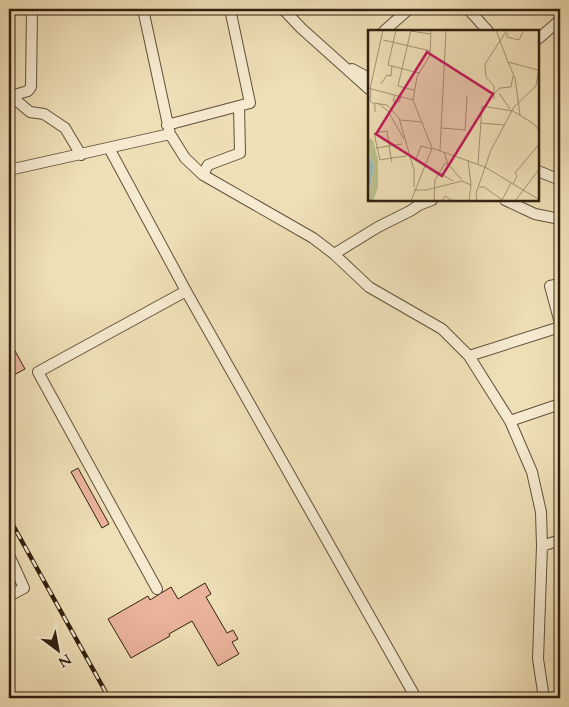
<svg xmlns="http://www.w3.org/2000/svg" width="569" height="707" viewBox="0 0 569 707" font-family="Cardo,serif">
	<rect width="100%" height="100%" fill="#efdfb6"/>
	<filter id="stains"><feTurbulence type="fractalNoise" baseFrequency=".004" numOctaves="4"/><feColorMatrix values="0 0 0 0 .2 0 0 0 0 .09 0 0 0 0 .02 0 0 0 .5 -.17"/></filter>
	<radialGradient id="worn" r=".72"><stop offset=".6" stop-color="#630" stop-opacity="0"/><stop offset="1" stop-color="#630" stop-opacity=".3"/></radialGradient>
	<path fill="#eab49c" stroke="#322010" d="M9 340 25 369 12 376 9 371Z
		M78 468 109 524 102 528 71 472Z
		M205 583 211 594 206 597 227 633 233 630 238 639 232 642 239 654 218 666 192 621 169 634 170 636 131 658 108 619 148 596 150 600 171 587 178 599Z"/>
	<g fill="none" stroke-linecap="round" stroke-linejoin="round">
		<g stroke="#61503a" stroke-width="12">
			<path id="minor" d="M143 9 170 134 185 158 203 175 313 238 334 254 369 287 442 329 469 356 510 421 532 472 541 512 542 546 538 659 544 698
				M283 9 301 28 369 89
				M468 9 488 31
				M384 31 409 9
				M538 39 560 20
				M352 69 369 78
				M9 96H11L30 112 44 114 65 128 81 155
				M11 96 28 91 31 87 32 9
				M167 125 250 103 230 9
				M109 148 186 291 416 698
				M9 170 170 134
				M538 171 560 180
				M203 175 208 165 240 153 239 107
				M505 200 535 214 560 219
				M334 254 378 227 410 211 419 205 432 200
				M560 284 550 286 560 323
				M469 356 560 327
				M510 421 560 404
				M542 546 560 540
				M9 555 24 588 9 596
				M157 589 38 372 186 291"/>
		</g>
		<use href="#minor" stroke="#f5ead0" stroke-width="10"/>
		<g stroke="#322010" stroke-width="4.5">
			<path id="rail" d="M9 518 109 698"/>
		</g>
		<use href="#rail" stroke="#f5ead0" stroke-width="2.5" stroke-dasharray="8" stroke-linecap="butt"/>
	</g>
	<g transform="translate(368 30)">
		<rect width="171" height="171" fill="#efdfb6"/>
		<path d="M0 108 5 110 10 130V158L5 171H0L6 136 0 121Z" fill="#bac18d"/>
		<path d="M0 123 6 136 0 168 1 148Z" fill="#9cbbb7"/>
		<path fill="none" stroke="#a39374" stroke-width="1" d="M43 0 30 56 46 60M128 0 140 32 170 40M43 1 62 4M139 3V7L151 10 156 0M15 10 63 21M140 32 147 48 152 85M20 35 28 0M20 35 51 43M13 54 19 45 23 46 24 36M0 58 45 70M2 59 15 0M3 59 2 71 7 75V82M127 63 132 58 143 57 145 46M131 63 142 79M27 65 25 71 31 72 33 67M126 69V56L118 47 117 34 139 0M6 73 19 75 31 88 46 140V157M11 74 20 81 36 109M32 90 54 92M113 93 137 95M74 98 97 100 99 66M8 118 34 114M64 118 117 137 155 160M64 119 53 116 48 129 85 151M72 121 78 0M76 122 80 134 94 150M100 130 103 155M24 132 23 128 19 101 6 103 12 130 23 128 38 126M110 134 114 76 145 81 166 94 172 102M145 154 149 146 147 143 172 113M111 157H116L136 171M46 160H58L94 151 103 155 101 171M155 160 172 170M134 170 143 153M43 171 64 118 45 70 49 47 62 25 63 0M66 171 67 150 77 133 80 134M74 171 77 166 85 171M109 171 108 163 123 120 146 77 168 56 172 31M147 171 172 138"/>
		<path fill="#c2185b" fill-opacity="0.15" stroke="#c2185b" stroke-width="2.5" d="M59 22 125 64 74 146 8 104Z"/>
		<rect width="171" height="171" fill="none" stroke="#322010" stroke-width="2.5"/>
	</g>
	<rect width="569" height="707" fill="none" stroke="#efdfb6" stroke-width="30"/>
	<rect x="10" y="10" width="549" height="687" fill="none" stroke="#322010" stroke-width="2.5"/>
	<rect x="15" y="15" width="539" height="677" fill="none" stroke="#322010"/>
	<g transform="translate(58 650) rotate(148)" stroke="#f5ead0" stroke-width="4" paint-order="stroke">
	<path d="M0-4L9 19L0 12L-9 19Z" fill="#322010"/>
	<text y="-8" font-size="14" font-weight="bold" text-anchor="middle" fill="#322010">N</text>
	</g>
	<rect width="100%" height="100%" filter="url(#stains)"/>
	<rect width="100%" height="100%" fill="url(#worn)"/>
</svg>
